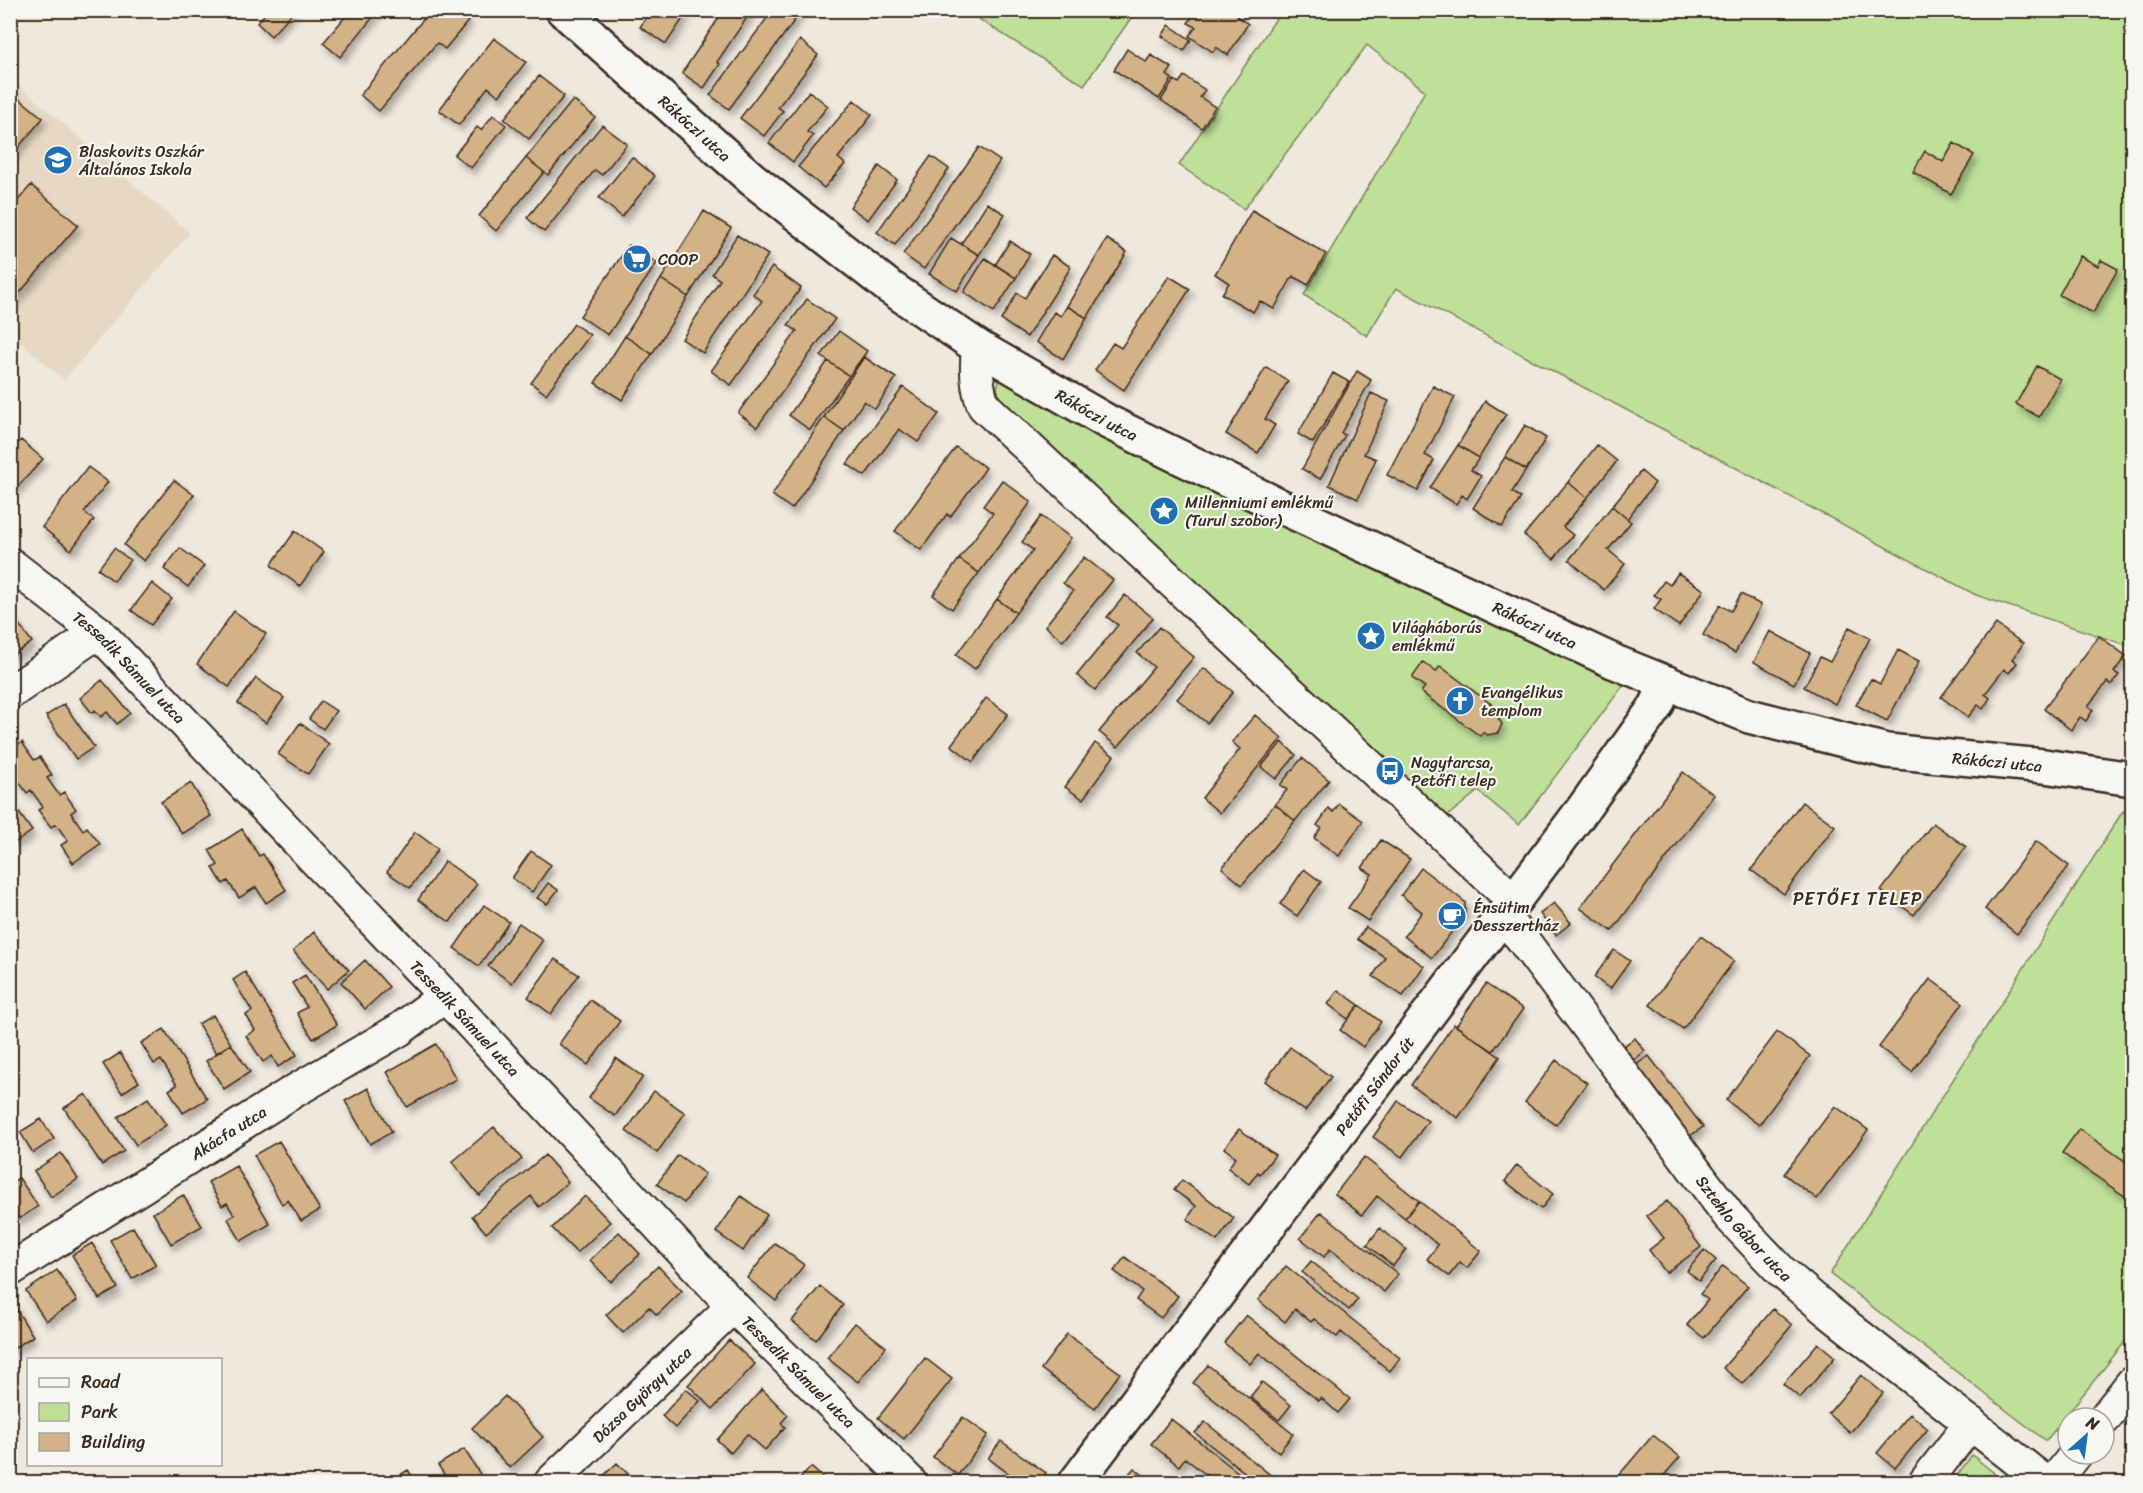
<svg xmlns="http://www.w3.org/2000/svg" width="2143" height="1493" viewBox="0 0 2143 1493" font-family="Sriracha,sans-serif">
	<defs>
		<filter id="shadow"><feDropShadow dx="3.5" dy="6" stdDeviation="3" flood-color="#0004"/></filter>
	</defs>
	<rect width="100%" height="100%" fill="#efe8dd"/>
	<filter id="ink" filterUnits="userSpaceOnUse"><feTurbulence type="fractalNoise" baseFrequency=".0167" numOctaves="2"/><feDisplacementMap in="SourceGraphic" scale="12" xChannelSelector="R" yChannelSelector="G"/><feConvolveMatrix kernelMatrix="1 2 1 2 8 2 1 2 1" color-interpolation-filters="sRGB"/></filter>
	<g filter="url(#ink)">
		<path fill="#e7d8c3" d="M15 82 190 233 64 380 11 334 10 87Z"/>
		<path fill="#bee099" stroke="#7c855c" stroke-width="1.5" d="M971 10H1136V11L1084 85 969 13Z
			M1281 11H2132V647L1976 595 1396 288 1367 336 1304 295 1425 91 1367 45 1244 209 1179 165Z
			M1000 377 1625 683 1519 825 1478 791 1446 817 1002 407 997 388Z
			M2123 811 2132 814V1333L2046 1441 1830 1274Z
			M1972 1455 1994 1473 1992 1482H1952Z"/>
		<path fill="#d4b287" stroke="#3b2a1e" stroke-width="1.5" filter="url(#shadow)" d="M268 10H295L271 36 257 23Z
			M351 10H379L340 57 323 43Z
			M431 10H458L469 20 445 49 437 43 379 111 360 95Z
			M651 10H680L686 14 666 44 640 27Z
			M724 10H752L717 62 720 64 704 88 682 73Z
			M773 10 800 13 729 109 710 95Z
			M1196 10 1240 12 1237 16 1248 24 1228 55 1216 47 1213 52 1189 36 1196 27 1188 23Z
			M1169 25 1191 40 1184 51 1162 36Z
			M494 38 526 62 499 96 488 87 459 125 439 110Z
			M800 40 818 55 778 107 783 111 764 136 740 118Z
			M1127 49 1146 62 1151 55 1172 68 1167 75 1172 79 1159 99 1114 70Z
			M539 76 564 96 529 139 504 119Z
			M1184 76 1205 90 1200 97 1215 107 1202 128 1161 100 1174 80 1179 83Z
			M10 91 43 118 10 157Z
			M809 91 828 106 807 132 813 136 793 162 769 143Z
			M573 100 595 117 548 175 526 158Z
			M854 100 872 115 838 158 845 164 824 188 798 167Z
			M493 115 506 125 471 168 454 155 477 127 481 130Z
			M602 125 627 144 602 175 595 170 544 232 527 218Z
			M1954 143 1974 155 1951 194 1913 172 1925 151 1943 162Z
			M979 147 1000 161 924 269 903 254Z
			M931 156 949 169 895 245 877 232Z
			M632 157 655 176 622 217 599 198Z
			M526 158 544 172 496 231 479 216Z
			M879 166 897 180 868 220 850 207Z
			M31 185 78 225 10 304V210Z
			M987 203 1005 214 979 255 961 244Z
			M1252 210 1326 254 1308 285 1293 276 1274 309 1260 301 1253 312 1222 294 1229 283 1215 274Z
			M704 211 731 228 688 297 661 279Z
			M737 235 768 255 703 353 682 339 720 280 712 274Z
			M951 238 979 255 957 291 929 274Z
			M1107 239 1127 252 1087 318 1067 306Z
			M1010 241 1030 254 1016 278 995 265Z
			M629 245 657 263 608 335 580 316Z
			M1052 255 1071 267 1027 337 1001 320 1017 293 1025 298Z
			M2080 256 2098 266 2101 260 2118 269 2093 313 2059 295Z
			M985 258 1016 278 994 312 964 292Z
			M772 267 801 288 731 385 711 371 762 301 753 294Z
			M1169 276 1190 289 1124 390 1095 370 1113 343 1121 348Z
			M661 279 688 297 652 354 625 336Z
			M807 299 835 319 757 427 738 413 797 331 788 325Z
			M1067 306 1087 318 1063 359 1036 342 1054 312 1061 316Z
			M574 324 590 335 546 394 531 383Z
			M839 331 867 351 849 376 821 356Z
			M625 336 652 354 622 400 595 383Z
			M864 357 896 378 875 409 864 401 844 431 824 417Z
			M828 361 849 376 810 430 789 415Z
			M2037 366 2060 379 2039 417 2016 404Z
			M1266 367 1288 381 1265 419 1275 425 1258 453 1226 434Z
			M1357 371 1371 380 1341 433 1345 435 1320 479 1302 469Z
			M1333 373 1349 382 1313 443 1298 434Z
			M1433 386 1455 397 1425 455 1434 460 1418 491 1387 475Z
			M903 387 939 414 918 442 899 429 865 476 847 464Z
			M1371 393 1389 401 1364 454 1376 459 1358 499 1329 485Z
			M1485 401 1506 414 1479 458 1458 445Z
			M824 417 844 431 792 509 772 495Z
			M1525 425 1546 438 1526 470 1505 457Z
			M21 440 43 459 15 490 10 486V452Z
			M1458 445 1479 458 1471 470 1481 476 1467 499 1462 495 1456 504 1430 488Z
			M1597 445 1617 461 1587 498 1568 482Z
			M956 447 986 468 950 517 947 514 921 550 895 531Z
			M1505 457 1526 470 1512 492 1521 498 1502 527 1473 508Z
			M88 467 108 482 84 512 94 520 71 550 42 527Z
			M1641 471 1655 483 1627 519 1612 506Z
			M174 480 194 495 144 561 124 545Z
			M1002 480 1031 502 979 573 959 559 993 513 983 506Z
			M1568 482 1587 498 1563 527 1573 535 1554 559 1524 535Z
			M1612 506 1631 522 1608 550 1625 564 1604 590 1569 560Z
			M1041 516 1071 538 1016 613 997 599 1033 550 1022 542Z
			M295 531 324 552 300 586 271 565Z
			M114 548 130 560 114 581 98 569Z
			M180 548 204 566 188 587 164 569Z
			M1084 557 1113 580 1063 641 1045 626 1073 591 1063 583Z
			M959 559 979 573 952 609 933 595Z
			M1678 573 1704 590 1679 626 1654 609 1661 599 1654 595 1664 581 1670 585Z
			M152 583 172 599 151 625 131 610Z
			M1741 594 1761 605 1735 653 1703 635 1720 605 1731 611Z
			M1125 595 1153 618 1095 690 1077 675 1118 625 1107 617Z
			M997 599 1016 613 975 669 956 655Z
			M234 611 266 634 229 687 197 664Z
			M10 612 32 642 10 657Z
			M1996 624 2023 644 2012 659 2017 663 2009 673 2004 669 1985 694 1990 698 1983 709 1978 705 1968 717 1941 697Z
			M1159 627 1194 657 1118 747 1099 732 1154 667 1137 653Z
			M1849 627 1870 638 1835 704 1804 687 1820 657 1830 662Z
			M1770 631 1810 653 1794 684 1754 662Z
			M2099 636 2126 656 2114 672 2119 675 2111 685 2107 682 2088 706 2093 710 2086 721 2080 717 2071 730 2044 709Z
			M1898 650 1919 661 1887 721 1856 705 1871 679 1880 684Z
			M1423 662 1436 672 1440 666 1499 710 1496 715 1502 724 1498 733 1487 735 1483 732 1480 736 1421 692 1425 687 1412 678Z
			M1204 668 1233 692 1207 723 1177 699Z
			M256 678 284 698 266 723 238 703Z
			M102 680 130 713 117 724 107 712 101 717 95 710 92 713 80 698Z
			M986 698 1008 714 973 762 951 745Z
			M321 701 336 711 323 729 309 719Z
			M64 704 94 747 76 759 46 716Z
			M1255 715 1282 738 1220 813 1202 798 1240 749 1232 742Z
			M300 723 329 744 308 774 278 754Z
			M22 742 34 760 40 757 52 775 47 778 59 795 64 792 76 809 71 813 83 830 87 827 100 844 73 863 61 845 68 841 56 824 51 827 38 810 43 807 31 790 27 793 14 775 19 771 10 760V750Z
			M1282 742 1296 755 1276 779 1261 767Z
			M1095 743 1114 756 1083 799 1065 787Z
			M1302 758 1329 780 1295 821 1275 804 1287 790 1280 785Z
			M1683 772 1714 795 1612 931 1580 908Z
			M191 783 211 816 182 834 161 802Z
			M10 800 32 831 10 846Z
			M1802 802 1835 826 1784 894 1751 870Z
			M1275 804 1295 821 1242 885 1222 868Z
			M1339 804 1363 821 1339 856 1314 838 1321 828 1317 825 1329 808 1333 812Z
			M1933 823 1966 847 1914 915 1881 891Z
			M242 829 259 856 263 854 286 890 266 903 256 887 239 898 228 881 223 884 213 868 218 865 209 850Z
			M415 832 438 849 410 888 387 872Z
			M1381 840 1410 859 1368 921 1348 908 1372 874 1362 868Z
			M2036 841 2069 866 2017 934 1985 909Z
			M531 851 551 865 532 892 512 878Z
			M445 861 477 884 450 922 418 900Z
			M1421 868 1465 902V914L1432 958 1404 936 1422 912 1401 895Z
			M1304 869 1321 882 1297 916 1280 904Z
			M548 883 558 890 547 904 537 898Z
			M1554 903 1571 923 1556 935 1540 914Z
			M484 905 509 922 479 966 454 948Z
			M519 923 543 940 512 983 488 966Z
			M1366 927 1424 966 1403 996 1373 976 1385 957 1357 939Z
			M314 932 349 970 327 989 293 951Z
			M1701 936 1734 961 1683 1029 1650 1005Z
			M1614 950 1630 961 1610 989 1594 977Z
			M555 959 579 975 551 1014 528 997Z
			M365 960 389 987 365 1009 341 982Z
			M245 972 297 1055 278 1067 272 1056 263 1062 246 1036 255 1030 246 1015 252 1011 233 980Z
			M305 975 337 1025 313 1039 297 1013 307 1007 292 983Z
			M1930 979 1963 1003 1912 1072 1879 1047Z
			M1486 984 1523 1009 1493 1051 1456 1026Z
			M1338 990 1359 1005 1348 1019 1328 1004Z
			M590 1000 620 1021 588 1065 559 1044Z
			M1359 1005 1381 1022 1363 1047 1340 1030Z
			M213 1015 231 1044 216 1053 198 1024Z
			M1454 1024 1500 1057 1458 1118 1411 1085Z
			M164 1029 207 1099 183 1113 169 1090 177 1085 161 1060 154 1064 141 1043Z
			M1777 1032 1810 1056 1759 1125 1726 1100Z
			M1635 1038 1645 1051 1633 1061 1622 1047Z
			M231 1044 250 1072 224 1089 206 1061Z
			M436 1044 456 1079 407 1107 387 1072Z
			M1290 1047 1331 1077 1305 1111 1265 1081Z
			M120 1053 139 1082 122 1093 103 1064Z
			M1649 1056 1703 1127 1687 1138 1633 1067Z
			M616 1058 643 1077 615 1116 589 1098Z
			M1556 1060 1587 1083 1556 1125 1525 1102Z
			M368 1088 392 1132 370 1144 345 1101Z
			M654 1091 685 1113 657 1153 626 1131Z
			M86 1094 124 1151 102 1165 64 1108Z
			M148 1098 166 1125 136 1145 118 1117Z
			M1398 1101 1428 1121 1402 1157 1373 1137Z
			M1835 1106 1868 1130 1817 1199 1784 1174Z
			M41 1119 54 1139 33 1153 20 1132Z
			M494 1127 522 1159 479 1195 452 1162Z
			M1239 1129 1275 1155 1260 1174 1258 1172 1249 1184 1228 1168 1236 1157 1224 1148Z
			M2079 1129 2132 1166V1187L2126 1197 2062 1153Z
			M279 1141 320 1210 301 1221 288 1200 282 1204 254 1155Z
			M61 1153 78 1179 51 1197 34 1171Z
			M545 1155 568 1182 539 1207 531 1196 486 1233 472 1216Z
			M678 1155 705 1174 684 1203 657 1184Z
			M1364 1157 1419 1201 1405 1218 1377 1196 1362 1215 1335 1194Z
			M1517 1165 1553 1194 1541 1209 1505 1181Z
			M236 1166 270 1224 241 1241 228 1219 234 1215 227 1203 222 1206 208 1182Z
			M19 1178 38 1206 19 1219 10 1207V1183Z
			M1182 1180 1234 1218 1217 1241 1187 1219 1196 1206 1174 1190Z
			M183 1195 202 1226 171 1244 153 1213Z
			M585 1196 610 1222 577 1253 552 1228Z
			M741 1196 767 1215 743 1251 716 1232Z
			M1419 1201 1481 1251 1467 1268 1460 1262 1449 1276 1427 1259 1438 1245 1405 1218Z
			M1667 1201 1701 1247 1666 1273 1649 1250 1664 1238 1647 1216Z
			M1321 1212 1398 1274 1384 1292 1330 1249 1324 1257 1300 1238Z
			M133 1227 156 1265 132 1279 110 1240Z
			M1380 1228 1406 1249 1393 1266 1367 1245Z
			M619 1232 640 1254 611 1282 590 1260Z
			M92 1243 118 1288 99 1299 72 1255Z
			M775 1243 804 1265 776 1301 747 1278Z
			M1704 1250 1716 1260 1699 1281 1687 1271Z
			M1125 1257 1178 1296 1161 1318 1136 1300 1142 1291 1114 1271Z
			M1311 1261 1358 1299 1349 1310 1302 1272Z
			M658 1266 682 1291 657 1315 649 1307 623 1333 606 1315Z
			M1286 1266 1400 1358 1390 1371 1341 1332 1337 1337 1314 1319 1311 1322 1295 1309 1285 1322 1258 1300Z
			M1723 1266 1748 1286 1704 1338 1687 1325 1708 1300 1700 1294Z
			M57 1270 77 1301 46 1321 26 1291Z
			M820 1286 843 1305 816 1340 792 1321Z
			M13 1304 33 1336 10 1351V1306Z
			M1773 1309 1792 1325 1743 1384 1723 1368Z
			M1246 1315 1350 1399 1338 1413 1321 1398 1319 1401 1259 1353 1250 1364 1224 1343Z
			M855 1323 886 1347 858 1382 827 1358Z
			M1067 1334 1120 1373 1095 1408 1041 1369Z
			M729 1340 755 1364 713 1409 688 1385Z
			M1818 1343 1835 1357 1800 1398 1783 1384Z
			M925 1358 952 1379 904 1439 878 1418Z
			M1208 1365 1293 1434 1279 1452 1193 1383Z
			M1861 1375 1883 1393 1850 1433 1828 1414Z
			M1262 1382 1291 1405 1279 1420 1250 1397Z
			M686 1389 700 1401 675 1428 662 1416Z
			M762 1389 788 1415 781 1423 785 1427 765 1450 747 1434 731 1453 717 1440Z
			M505 1396 543 1437 510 1468 472 1428Z
			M1910 1414 1928 1429 1895 1468 1877 1453Z
			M963 1417 988 1435 958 1475 933 1457Z
			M1171 1419 1250 1482H1215L1185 1458 1179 1466 1151 1444Z
			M1205 1422 1279 1482H1257L1195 1433Z
			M1653 1435 1680 1457 1658 1482H1613Z
			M1001 1441 1046 1473 1039 1482H1020L988 1458Z
			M464 1449 485 1482H449L438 1465Z
			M617 1463 636 1482H602L599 1480Z
			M811 1467 824 1479 821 1482H797Z
			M1134 1468 1152 1482H1122Z
			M408 1470 416 1482H388Z
			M852 1476 859 1480 863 1482H848Z"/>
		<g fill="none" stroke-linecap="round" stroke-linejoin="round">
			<g stroke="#3b2a1e" stroke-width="36">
				<g id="minor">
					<path d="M978 347C976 368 976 387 984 406L1513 900"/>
					<path id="s1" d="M10 564 98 632 445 996 733 1306 910 1482"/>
					<path d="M10 693 98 632"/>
					<path id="s2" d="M1501 916 1520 936 1729 1216 1782 1272 1829 1312 2045 1482"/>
					<path id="s3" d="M10 1270 291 1093 399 1030 445 996"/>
					<path d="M2104 1419 2132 1383"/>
					<path id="s4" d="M551 1482 733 1306"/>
					<path d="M1925 1482 1971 1423"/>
					<path d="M2054 1482 2076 1454"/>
				</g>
			</g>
			<g stroke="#3b2a1e" stroke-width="38">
				<g id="major">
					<path id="s5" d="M563 10 752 179 888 286 978 347 1108 422 1282 507 1615 662 1749 716 1887 751 2044 766 2132 779"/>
					<path id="s6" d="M1076 1482 1583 809 1656 706 1667 683"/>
				</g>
			</g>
			<use href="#minor" stroke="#f6f6f2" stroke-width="32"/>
			<use href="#major" stroke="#f6f6f2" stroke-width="33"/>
		</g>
	</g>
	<defs>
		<g id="school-disc" transform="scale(1.5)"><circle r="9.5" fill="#1f6fb2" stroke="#f6f6f2"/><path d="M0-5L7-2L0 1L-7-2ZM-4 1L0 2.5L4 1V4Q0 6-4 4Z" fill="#fff"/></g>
		<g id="supermarket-disc" transform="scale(1.5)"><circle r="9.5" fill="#1f6fb2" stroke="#f6f6f2"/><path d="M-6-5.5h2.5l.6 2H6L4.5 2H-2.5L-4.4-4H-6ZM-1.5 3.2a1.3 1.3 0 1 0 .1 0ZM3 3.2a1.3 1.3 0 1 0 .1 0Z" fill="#fff"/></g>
		<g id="sight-disc" transform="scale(1.5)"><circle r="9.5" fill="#1f6fb2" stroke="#f6f6f2"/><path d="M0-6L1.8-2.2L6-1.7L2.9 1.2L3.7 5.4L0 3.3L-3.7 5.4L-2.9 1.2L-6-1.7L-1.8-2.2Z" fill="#fff"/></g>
		<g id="church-disc" transform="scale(1.5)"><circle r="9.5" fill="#1f6fb2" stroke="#f6f6f2"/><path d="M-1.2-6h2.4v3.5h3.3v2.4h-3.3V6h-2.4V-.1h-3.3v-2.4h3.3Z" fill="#fff"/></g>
		<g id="bus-disc" transform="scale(1.5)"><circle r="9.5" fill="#1f6fb2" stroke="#f6f6f2"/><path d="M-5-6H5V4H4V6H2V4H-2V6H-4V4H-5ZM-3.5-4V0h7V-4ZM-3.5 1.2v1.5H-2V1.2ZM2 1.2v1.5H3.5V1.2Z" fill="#fff"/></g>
		<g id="cafe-disc" transform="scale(1.5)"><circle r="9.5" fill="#1f6fb2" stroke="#f6f6f2"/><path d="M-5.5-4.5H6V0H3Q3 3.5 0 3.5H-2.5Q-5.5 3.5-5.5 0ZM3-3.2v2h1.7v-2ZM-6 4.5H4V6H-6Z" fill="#fff"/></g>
	</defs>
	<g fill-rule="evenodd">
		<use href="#school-disc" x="58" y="160"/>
		<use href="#supermarket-disc" x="637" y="259"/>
		<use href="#sight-disc" x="1164" y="511"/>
		<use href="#sight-disc" x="1371" y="636"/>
		<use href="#church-disc" x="1460" y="701"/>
		<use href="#bus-disc" x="1390" y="771"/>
		<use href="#cafe-disc" x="1452" y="916"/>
	</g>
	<g text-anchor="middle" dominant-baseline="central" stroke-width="4.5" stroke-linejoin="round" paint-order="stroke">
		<g font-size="16" fill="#3b2a1e" stroke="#f6f6f2">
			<text stroke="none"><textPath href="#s5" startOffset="177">Rákóczi utca</textPath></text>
			<text stroke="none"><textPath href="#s5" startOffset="672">Rákóczi utca</textPath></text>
			<text stroke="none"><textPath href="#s5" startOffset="1158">Rákóczi utca</textPath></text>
			<text stroke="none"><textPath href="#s1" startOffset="158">Tessedik Sámuel utca</textPath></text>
			<text stroke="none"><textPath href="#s5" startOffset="1644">Rákóczi utca</textPath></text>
			<text stroke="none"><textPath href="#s1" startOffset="644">Tessedik Sámuel utca</textPath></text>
			<text stroke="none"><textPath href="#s6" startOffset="496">Petőfi Sándor út</textPath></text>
			<text stroke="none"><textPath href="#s3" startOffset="258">Akácfa utca</textPath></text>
			<text stroke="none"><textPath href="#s2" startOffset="396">Sztehlo Gábor utca</textPath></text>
			<text stroke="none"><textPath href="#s1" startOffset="1130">Tessedik Sámuel utca</textPath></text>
			<text stroke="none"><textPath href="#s4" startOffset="126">Dózsa György utca</textPath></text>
		</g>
		<g font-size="16" fill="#3b2a1e" stroke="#f6f6f2" text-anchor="start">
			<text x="79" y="151">Blaskovits Oszkár<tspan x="79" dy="18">Általános Iskola</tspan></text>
			<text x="658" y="259">COOP</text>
			<text x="1185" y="502">Millenniumi emlékmű<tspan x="1185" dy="18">(Turul szobor)</tspan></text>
			<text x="1392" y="627">Világháborús<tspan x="1392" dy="18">emlékmű</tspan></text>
			<text x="1481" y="692">Evangélikus<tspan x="1481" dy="18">templom</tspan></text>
			<text x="1411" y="762">Nagytarcsa,<tspan x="1411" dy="18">Petőfi telep</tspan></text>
			<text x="1473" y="907">Énsütim<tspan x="1473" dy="18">Desszertház</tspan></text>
		</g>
		<g font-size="18" letter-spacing="1.5" fill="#3b2a1e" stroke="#f6f6f2">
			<text x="1858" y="899">PETŐFI TELEP</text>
		</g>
	</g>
	<rect width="2143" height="1493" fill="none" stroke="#f6f6f2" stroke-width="36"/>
	<rect x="18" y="18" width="2107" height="1457" fill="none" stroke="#3b2a1e" stroke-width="2" filter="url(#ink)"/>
	<rect x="27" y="1358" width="195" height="108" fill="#f6f6f2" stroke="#aba49d" stroke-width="1.5"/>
	<rect x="39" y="1378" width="30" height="9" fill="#f6f6f2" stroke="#aba49d" stroke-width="1.5"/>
	<text x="81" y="1388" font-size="18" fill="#3b2a1e">Road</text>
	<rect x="39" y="1403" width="30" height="18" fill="#bee099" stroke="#aba49d" stroke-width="1.5"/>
	<text x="81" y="1418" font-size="18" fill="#3b2a1e">Park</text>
	<rect x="39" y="1433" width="30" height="18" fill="#d4b287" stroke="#aba49d" stroke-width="1.5"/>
	<text x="81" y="1448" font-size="18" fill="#3b2a1e">Building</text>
	<g transform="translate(2086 1436) rotate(28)"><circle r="28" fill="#f6f6f2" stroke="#aba49d" stroke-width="1.5"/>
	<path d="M0-4.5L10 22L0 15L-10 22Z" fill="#1f6fb2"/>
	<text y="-9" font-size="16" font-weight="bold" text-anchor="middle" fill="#3b2a1e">N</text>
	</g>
</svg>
